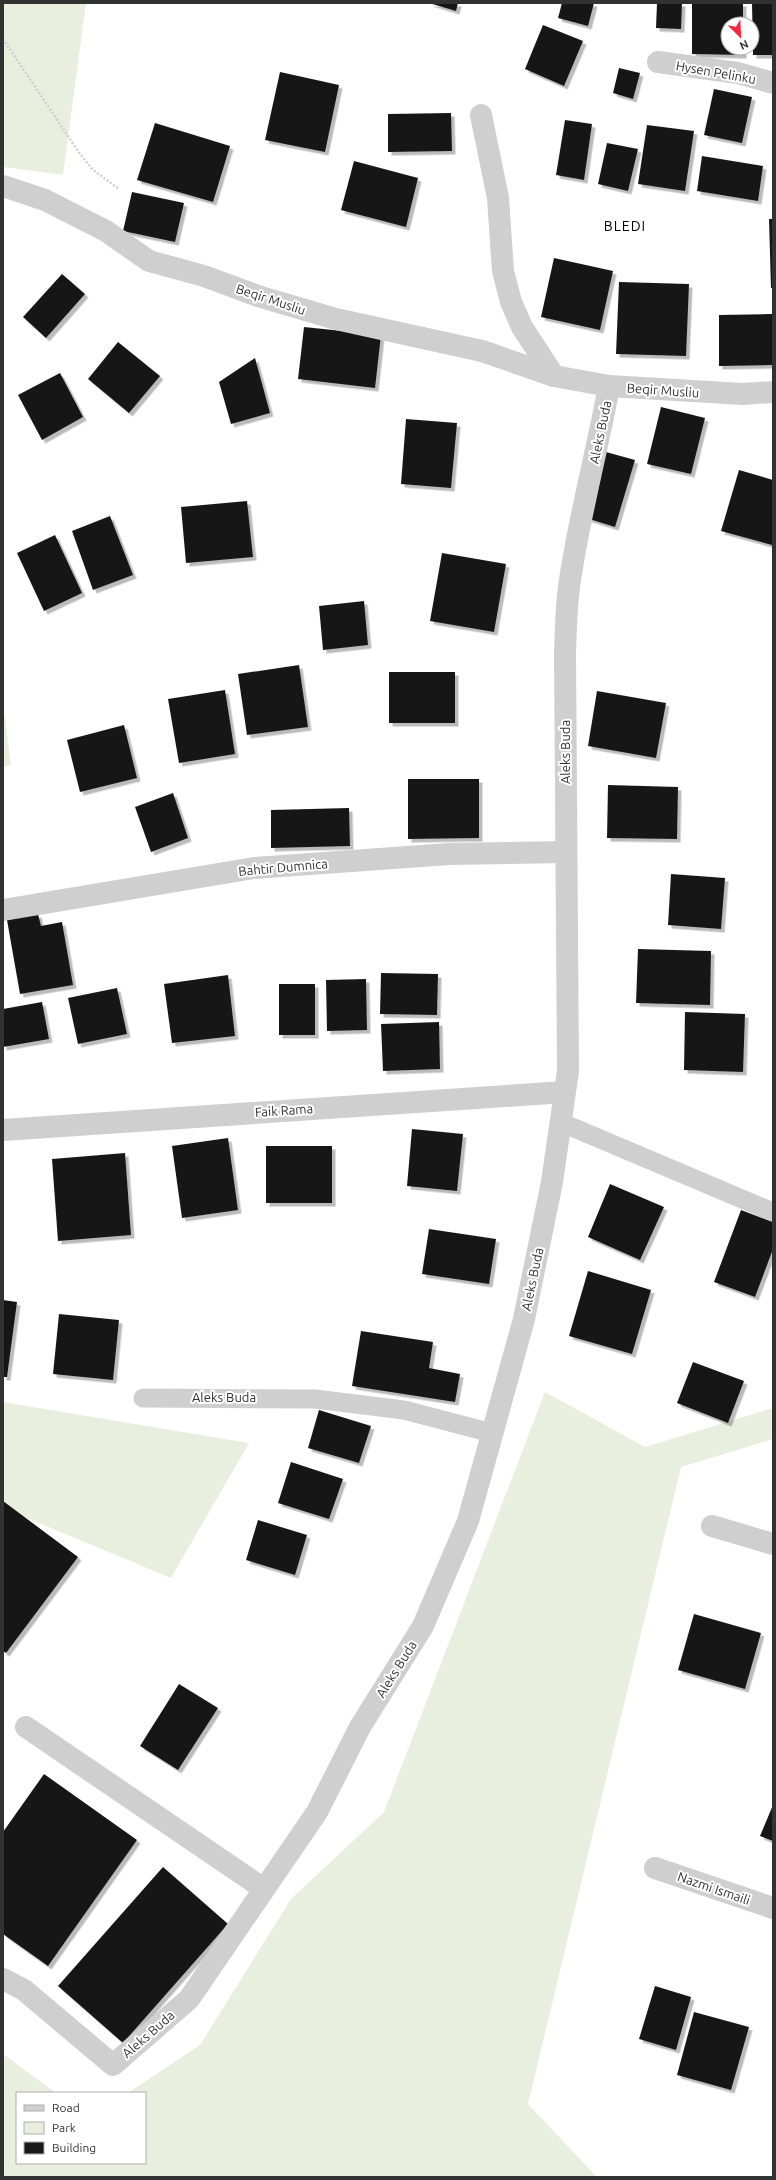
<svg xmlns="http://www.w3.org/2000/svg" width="776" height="2180" viewBox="0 0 776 2180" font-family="Ubuntu,sans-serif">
	<defs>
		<filter id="shadow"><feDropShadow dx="3.5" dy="3.5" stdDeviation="0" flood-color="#0004"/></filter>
	</defs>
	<rect width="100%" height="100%" fill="#fff"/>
	<path fill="#e8efdf" d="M3 3H86L63 175 3 167Z
		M3 704 11 765 3 767Z
		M545 1392 645 1447 773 1408V1439L681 1467 528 2104 597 2177H3V2054L56 2093H17V2163H145V2093H128L200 2045 291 1899 384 1812Z
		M3 1402 249 1443 171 1578 3 1508Z"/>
	<path fill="#191919" filter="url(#shadow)" d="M429 3H458L456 11Z
		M562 3H594L588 26 558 18Z
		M657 3H682L681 29 656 28Z
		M692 3H743V24H728V48H743V55L692 54Z
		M752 3H773V55H753Z
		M543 25 583 41 564 86 525 69Z
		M619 68 640 73 633 99 613 93Z
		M280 72 339 85 325 152 265 140Z
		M714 89 752 97 742 143 704 135Z
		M451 113 452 151 388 152V114Z
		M565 120 592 124 584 180 556 175Z
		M155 123 230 146 213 202 137 180Z
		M647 125 694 131 685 191 638 184Z
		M607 143 638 149 628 191 598 184Z
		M702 156 763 166 758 201 697 191Z
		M354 161 418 178 406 227 341 210Z
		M132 192 184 203 175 242 123 231Z
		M769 219H773V288H771Z
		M554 258 613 271 600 330 541 317Z
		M62 274 85 294 46 338 23 317Z
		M619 282 689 284 686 356 616 354Z
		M773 314V365L719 366V315Z
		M304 327 381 335 375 388 298 379Z
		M118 342 160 376 129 413 88 379Z
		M255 358 270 413 231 424 219 382Z
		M60 373 83 417 42 440 18 395Z
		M661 407 705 418 691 474 647 464Z
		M406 419 457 423 451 488 401 484Z
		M606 452 635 460 615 527 586 518Z
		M739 470 773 480 772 545 721 531Z
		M247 501 253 557 186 563 181 507Z
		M110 516 133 575 93 590 72 531Z
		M55 535 82 593 44 611 17 553Z
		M442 553 506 564 494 632 430 621Z
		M364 601 368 645 323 650 319 606Z
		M299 665 308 727 247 735 238 674Z
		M389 672H455V723H389Z
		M225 690 235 754 179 763 168 699Z
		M597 691 666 703 656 758 588 746Z
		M124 725 137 778 80 792 67 740Z
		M408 779H479V838L408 839Z
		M608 785 678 787 677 839 607 838Z
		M173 793 188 838 151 852 135 807Z
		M349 808 350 846 271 848V810Z
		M671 874 725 878 721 929 668 925Z
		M38 914 41 926 62 922 73 985 20 994 7 920Z
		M638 949 711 951 710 1005 636 1003Z
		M381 973 438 974 437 1015 380 1014Z
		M228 975 235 1036 172 1043 164 984Z
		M366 979 367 1030 327 1031 326 980Z
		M279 984H315V1035H279Z
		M117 988 127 1034 78 1044 68 998Z
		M42 1002 49 1039 3 1047V1009Z
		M685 1012 745 1014 743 1072 684 1070Z
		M439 1022 440 1069 383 1071 381 1024Z
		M412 1129 463 1134 457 1191 407 1186Z
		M228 1138 238 1210 182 1218 172 1146Z
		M266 1146H332V1203H266Z
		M125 1153 131 1235 58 1241 52 1159Z
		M610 1184 664 1207 640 1260 588 1237Z
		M741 1210 773 1222V1249L755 1297 714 1282Z
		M429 1229 496 1239 489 1284 422 1274Z
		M588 1271 651 1290 632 1354 569 1336Z
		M3 1300 17 1302 7 1377H3Z
		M59 1314 119 1320 113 1380 53 1374Z
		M361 1331 433 1342 429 1368 460 1374 455 1402 352 1386Z
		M693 1362 744 1381 728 1423 677 1403Z
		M319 1410 371 1426 359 1463 308 1448Z
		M291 1462 343 1479 329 1519 278 1503Z
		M3 1501 78 1557 6 1653 3 1651Z
		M258 1520 307 1535 295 1575 246 1560Z
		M694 1614 761 1633 745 1689 678 1670Z
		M179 1684 218 1708 178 1770 140 1746Z
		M44 1774 137 1840 48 1966 3 1934V1832Z
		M773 1805V1841L760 1836Z
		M163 1867 228 1924 123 2043 58 1986Z
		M655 1986 691 1997 676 2050 639 2039Z
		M694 2012 749 2027 731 2090 677 2075Z"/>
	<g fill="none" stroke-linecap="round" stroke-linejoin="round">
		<path stroke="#cfcfcf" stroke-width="2.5" stroke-dasharray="2 2" stroke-linecap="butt" d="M3 39 80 154 93 170 119 189"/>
		<path stroke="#cfcfcf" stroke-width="19" d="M560 1122 773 1212
			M143 1398 315 1399 404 1410 492 1433"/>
		<path stroke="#cfcfcf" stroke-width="22" d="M658 62 738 73 773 83
			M481 115 498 198 503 271 511 302 522 327 554 376
			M3 186 45 200 106 231 149 261 204 276 261 297 336 319 482 351 554 376 609 386 743 394 773 392
			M3 910 254 868 449 854 565 852
			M3 1130 565 1092
			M712 1526 773 1544
			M26 1727 264 1889
			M655 1868 773 1908
			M3 1979 24 1990 113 2065 189 1999 317 1812 360 1727 423 1626 468 1521 524 1319 552 1182 568 1071 565 652C566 630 566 609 569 587 578 520 597 453 609 386"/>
	</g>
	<g text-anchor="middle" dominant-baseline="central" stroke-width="4" stroke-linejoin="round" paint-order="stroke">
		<g font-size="13" fill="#323232" stroke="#fff">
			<text transform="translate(716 72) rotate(10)">Hysen Pelinku</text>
			<text transform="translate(271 299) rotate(18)">Beqir Musliu</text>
			<text transform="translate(663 390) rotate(4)">Beqir Musliu</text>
			<text transform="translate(600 432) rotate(-78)">Aleks Buda</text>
			<text transform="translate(565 752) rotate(-90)">Aleks Buda</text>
			<text transform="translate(283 867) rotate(-5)">Bahtir Dumnica</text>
			<text transform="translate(284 1110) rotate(-4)">Faik Rama</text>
			<text transform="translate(532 1279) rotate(-78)">Aleks Buda</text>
			<text x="224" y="1397">Aleks Buda</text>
			<text transform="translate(396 1669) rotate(-58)">Aleks Buda</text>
			<text transform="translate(714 1888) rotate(19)">Nazmi Ismaili</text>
			<text transform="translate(148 2034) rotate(-41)">Aleks Buda</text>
		</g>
		<g font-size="14" letter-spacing="1" fill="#000" stroke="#fff">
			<text x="625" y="226">BLEDI</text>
		</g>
	</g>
	<rect width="776" height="2180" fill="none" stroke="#323232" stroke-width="8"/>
	<rect x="16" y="2092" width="130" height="72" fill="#ffffff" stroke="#adadad"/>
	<rect x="24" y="2105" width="20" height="6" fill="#cfcfcf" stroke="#adadad"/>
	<text x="52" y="2112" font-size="12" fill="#323232">Road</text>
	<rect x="24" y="2122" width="20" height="12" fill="#e8efdf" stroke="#adadad"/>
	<text x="52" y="2132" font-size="12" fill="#323232">Park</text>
	<rect x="24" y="2142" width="20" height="12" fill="#191919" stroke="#adadad"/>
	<text x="52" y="2152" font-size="12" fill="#323232">Building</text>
	<g transform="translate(740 36) rotate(156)"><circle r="19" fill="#ffffff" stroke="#adadad"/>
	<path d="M0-3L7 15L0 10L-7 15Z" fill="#f12b3f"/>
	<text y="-6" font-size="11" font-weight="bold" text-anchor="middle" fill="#323232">N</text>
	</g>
</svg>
